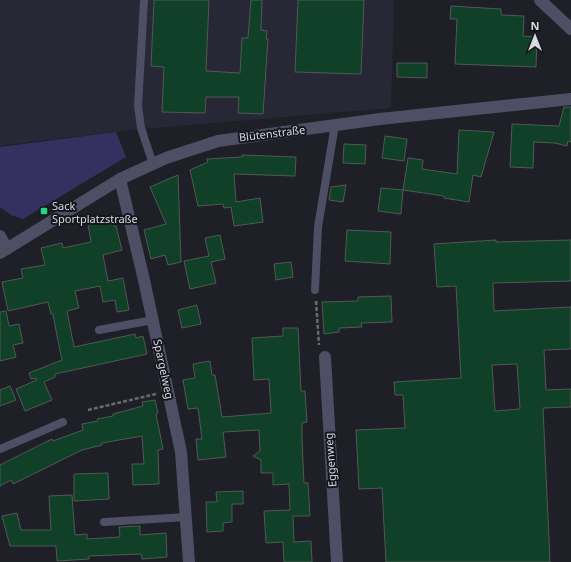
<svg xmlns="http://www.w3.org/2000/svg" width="571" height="562" viewBox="0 0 571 562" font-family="'Noto Sans',sans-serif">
	<rect width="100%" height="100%" fill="#1f1f28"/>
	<path fill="#272736" d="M0 0H394L391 108 130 130 0 146Z"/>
	<path fill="#343060" d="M116 132 126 157 23 219 11 215 0 207V147Z"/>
	<path fill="#104028" stroke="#4f5a53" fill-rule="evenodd" d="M154 0H209L206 71 240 73 242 38H248L251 0H262L261 30 267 31 266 39H268L263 114 238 113 239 97H206L205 113 162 112 164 67 151 66Z
		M298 0H364L361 74 295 72Z
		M451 6 501 9V15L524 16 523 36 537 37 536 67 455 64 457 19H450Z
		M397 63H427V78L397 77Z
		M564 107H571V142L568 141 567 146 555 143 534 142 533 168 510 167 512 124 559 126Z
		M459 130 494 132 481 177 473 175 469 202 444 198V196L403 190 408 158 423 160 422 169 457 174Z
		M385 136 407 139 404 161 382 158Z
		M344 144 366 145 365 164 343 163Z
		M242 155 296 157 295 176 234 174 236 202 260 198 263 222 234 226 231 207 224 208 223 204 198 206 190 170 208 162 207 159 242 157Z
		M178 175 181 262 168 265 165 255 151 259 144 230 166 224 150 187Z
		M346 185 343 202 329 200 331 187Z
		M381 188 403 190 401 214 378 211Z
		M112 216 115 227 116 226 122 250 103 255 108 281 123 278 129 310 117 312 115 300 103 302 100 286 75 291 79 308 67 311 74 347 135 334 136 338 143 336 147 354 55 374V377L44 382 52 400 25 411 16 389 37 380 36 378 31 379 29 373 62 360 57 336 53 314H51L48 302 8 311 2 282 23 278 21 269 45 265 41 248 62 243 63 248 91 242 88 224 94 223V220Z
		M347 230 391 232 390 264 345 261Z
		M220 235 225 259 211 262 216 283 190 289 184 261 209 256 205 238Z
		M496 240V242L571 240V281L493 283 494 311 571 307V349L544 350 546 390 571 389V407L543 408 550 562H386L382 488 359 489 356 430 405 428 403 395H395L394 382 461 378 456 286 437 287 434 244ZM517 364 520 409 495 411 492 365Z
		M291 262 293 277 276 280 274 264Z
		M391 296 392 322 361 323 362 327 339 328V332L324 334 322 302 358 301V297Z
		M197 305 201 324 182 328 178 310Z
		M6 311 9 326 19 324 23 343 13 345 16 357 0 361V312Z
		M283 328H298L301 391H305L307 422 302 423V440L304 483H308L310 516H293L294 542 311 541 312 562H284L283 542 266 543 264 511 290 510 289 484 273 485V473H261V460L253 456 260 451 259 430 223 432 226 457 198 460 196 439H202L198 408 188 409 183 380 195 378 193 364 210 361 212 375H215L222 417 271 413 269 379 254 380 252 338 283 336Z
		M10 386 16 400 0 406V390Z
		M155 400 158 413 156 414 163 449 158 450 159 484 133 485 132 464H144L142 436 102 443V445L82 450 13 484 11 480 0 486V465L52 439 53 441 83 430 82 424 98 421 97 419 113 416V414L143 406 142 402Z
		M108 473 109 499 74 501V474Z
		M243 491V504H232V522L223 523V531L207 532 206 502H217L216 492Z
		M72 495 75 535 87 534V539L120 537 119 527 140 526V535L166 533 167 557 142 559 141 554 89 556V559L57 561 56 546H10L2 516 17 513 21 530H51L49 496Z"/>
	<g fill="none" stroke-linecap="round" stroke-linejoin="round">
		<path stroke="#696971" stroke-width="2.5" stroke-dasharray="4 2" stroke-linecap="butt" d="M316 301 319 345
			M88 410 156 394"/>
		<path stroke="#4e4e65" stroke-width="8" d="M144 0 138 106 141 128 153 164
			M315 290 318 227 335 125
			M99 330 153 320
			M0 449 63 422
			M104 522 187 517"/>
		<path stroke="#4e4e65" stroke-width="12" d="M540 0 571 29
			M120 179 144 280 181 452 189 562
			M0 236 7 249
			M0 253 120 179 166 158 218 141 380 119 571 99
			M325 357 337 562"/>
	</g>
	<rect fill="#1ed888" stroke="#16161f" stroke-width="1.5" x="40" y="207" width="8" height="8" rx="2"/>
	<g text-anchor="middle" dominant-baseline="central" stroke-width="4" stroke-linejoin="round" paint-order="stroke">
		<g font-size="11" fill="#d9d9e0" stroke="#16161f">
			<text transform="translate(272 133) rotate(-7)">Blütenstraße</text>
			<text transform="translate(164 369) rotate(78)">Spargelweg</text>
			<text transform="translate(330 460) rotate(-94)">Eggenweg</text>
		</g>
		<g font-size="11" fill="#d9d9e0" stroke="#16161f" text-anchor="start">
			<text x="52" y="205">Sack<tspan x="52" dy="13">Sportplatzstraße</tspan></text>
		</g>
	</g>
	<g transform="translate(535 36)" stroke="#16161f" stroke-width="3" paint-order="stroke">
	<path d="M0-3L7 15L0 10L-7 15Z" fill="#d9d9e0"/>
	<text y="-6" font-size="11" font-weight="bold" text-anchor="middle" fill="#d9d9e0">N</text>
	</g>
</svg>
